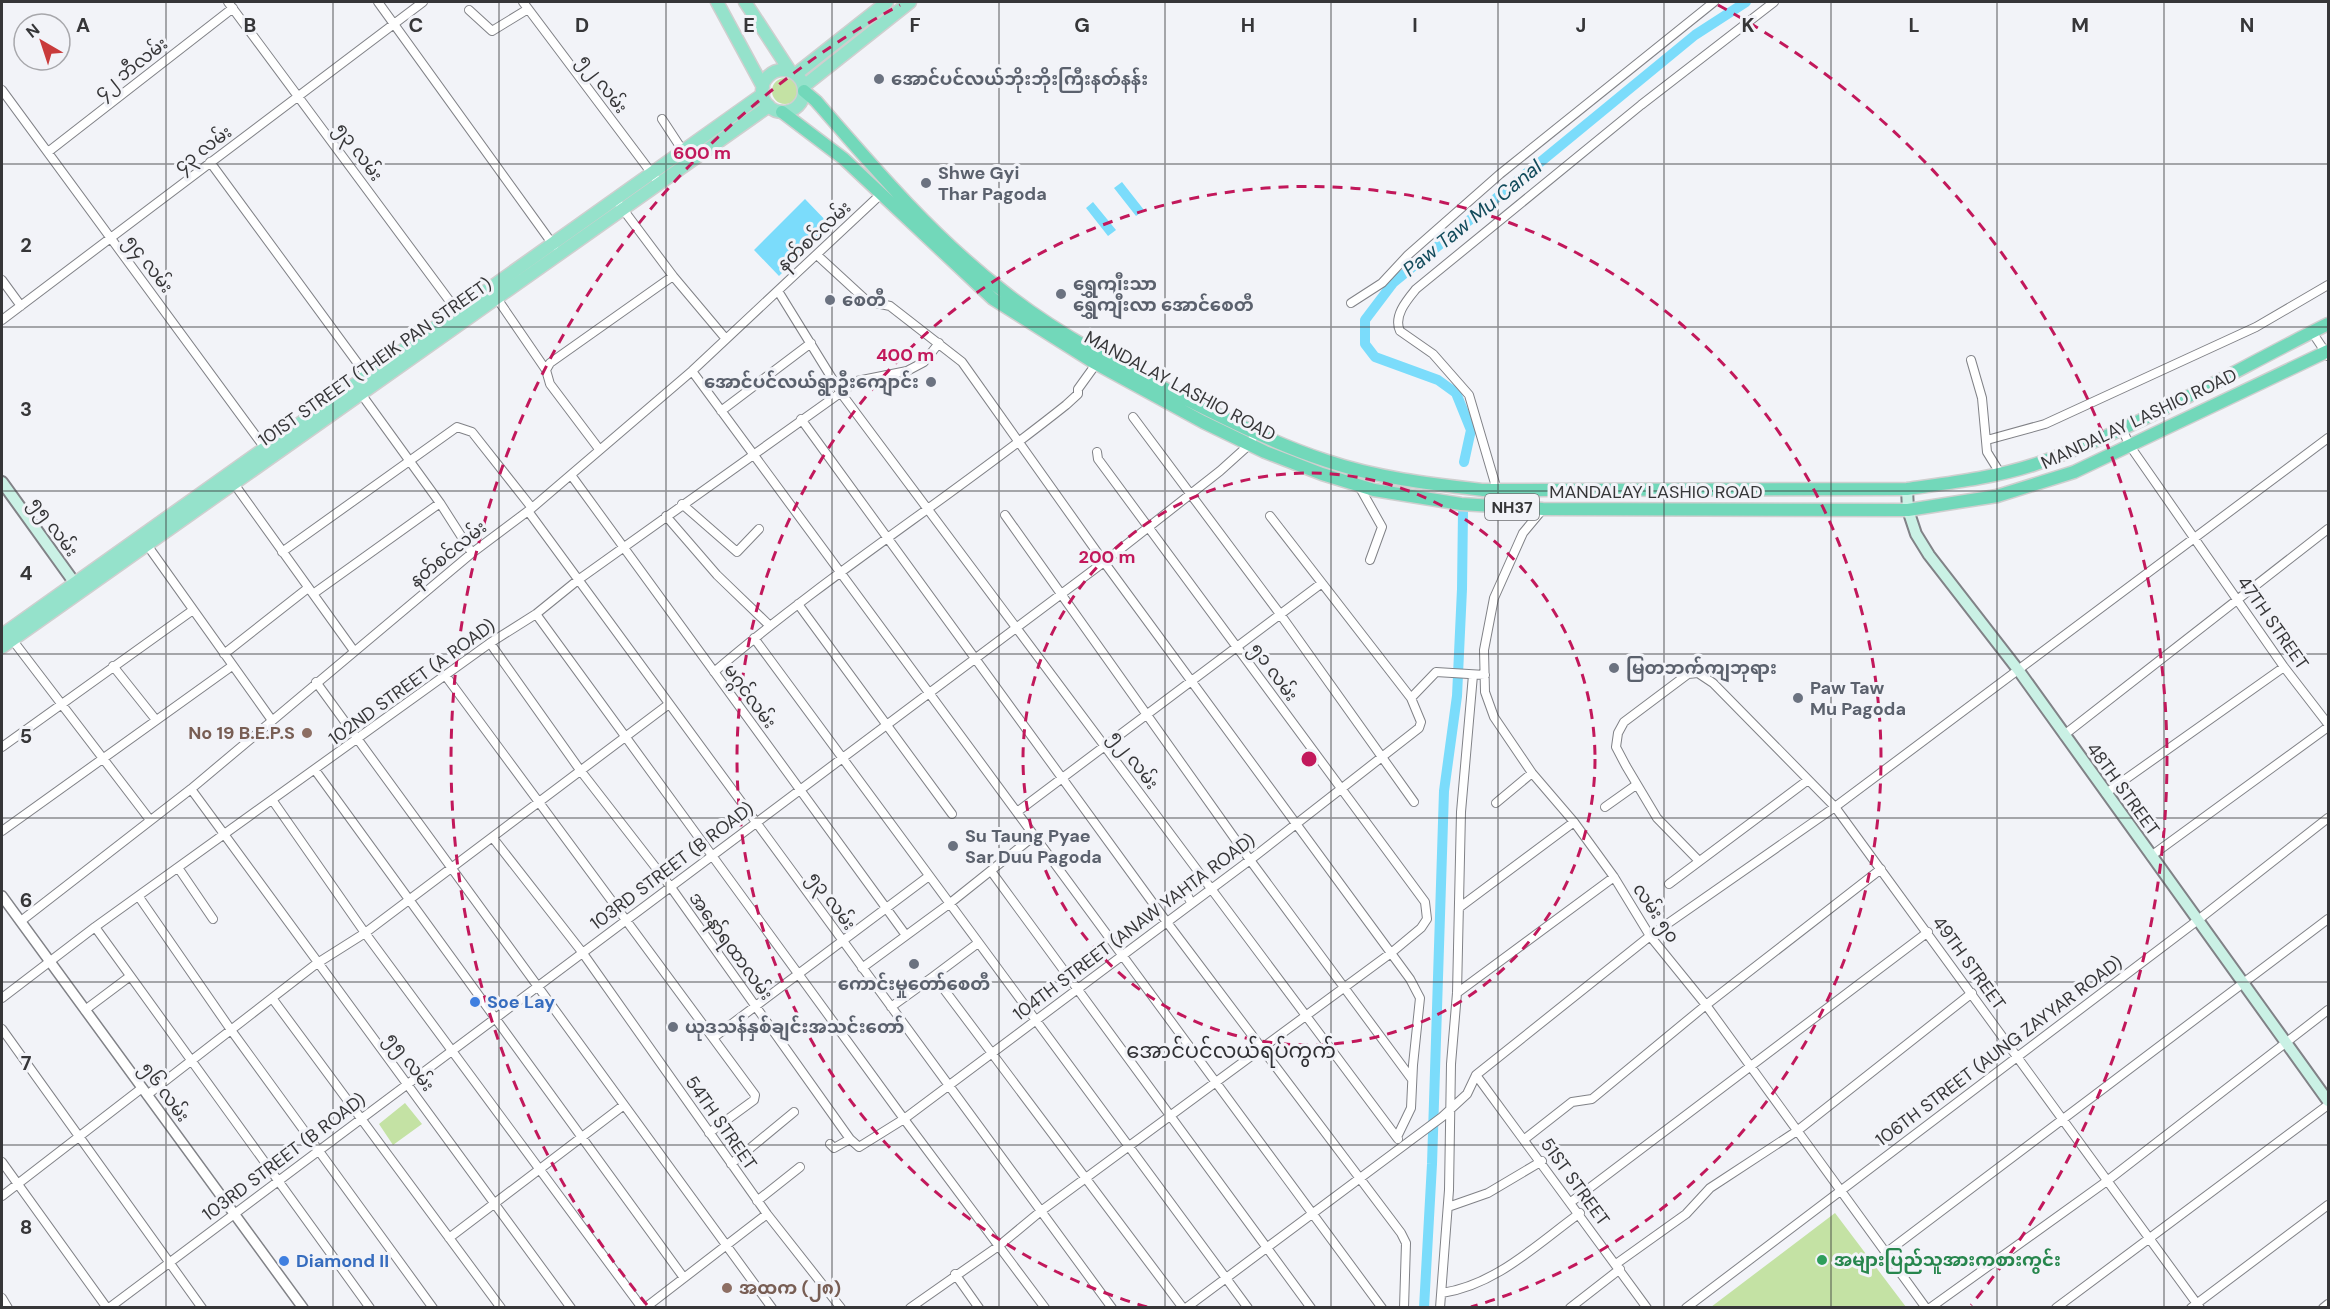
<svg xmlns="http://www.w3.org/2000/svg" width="2330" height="1309" viewBox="0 0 2330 1309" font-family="'DM Sans','Noto Sans Myanmar',sans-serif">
	<rect width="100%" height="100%" fill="#f2f3f8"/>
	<path fill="#c4e2a4" d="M772 91a13 13 0 1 1 26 0a13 13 0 1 1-26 0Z
		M405 1103 422 1124 393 1145 379 1124Z
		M1835 1213 1906 1307H1711Z"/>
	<path fill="#7bdcfb" d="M1122 182 1144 210 1136 216 1114 188Z
		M805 199 830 225 779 276 754 250Z
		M1093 202 1116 230 1108 236 1086 208Z"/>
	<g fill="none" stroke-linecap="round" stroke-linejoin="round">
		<path stroke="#7bdcfb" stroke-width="10" d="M1464 462 1471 430 1456 393 1438 380 1375 357 1365 344V320L1393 283 1695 35 1746 2
			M1424 1308 1432 1164 1444 791 1457 696 1462 589 1463 511"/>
		<g stroke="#818287" stroke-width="10">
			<path id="minor" d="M228 2 460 315
				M378 2 554 246
				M523 2 659 183
				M469 10 492 31 528 9
				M2 90 267 451
				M662 119 683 151
				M48 152 233 8
				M210 162 367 376
				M817 255 867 301 890 306 962 362 1104 562 1410 979 1420 998 1413 1065 1411 1108 1397 1137
				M673 276 726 339
				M2 280 21 306
				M778 291 841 393 1398 1139
				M496 297 546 370
				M1351 303 1382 283 1408 255 1500 174 1714 2
				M2 320 423 2
				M2312 332 2328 356
				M1971 360 1982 398 1987 452 2000 473
				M692 371 1382 1308
				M359 391 440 503 472 553
				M721 411 811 343
				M1133 417 1280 614 1414 802
				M801 419 1166 921 1401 1233 1406 1243 1404 1308
				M2122 429 2130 446 2284 667 2328 724
				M1987 440 2045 424 2256 327 2328 285
				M599 449 550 384 546 370 550 363 673 276 616 200
				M571 475 905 934
				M232 481 354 651
				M1359 486 1382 527 1370 560
				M682 504 737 552 759 529
				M1499 506 1497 490 1469 395 1433 354 1400 331C1393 316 1407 300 1416 289L1641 105 1774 2
				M1543 509 1523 533 1494 598 1484 650 1485 692 1494 717 1532 773 1574 822 1614 877 1650 936 1706 1005 1926 1308
				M528 511 1112 1308
				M1005 515 1250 860 1411 1078
				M666 516 717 575 770 626
				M145 542 271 719
				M282 552 457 427 472 432 532 508
				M313 594 440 503
				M798 604 952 814
				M536 614 904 1119 1045 1308
				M11 638 150 820
				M754 638 1248 1308
				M490 643 580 770 670 886 850 1139 859 1147 904 1119 1250 860 1419 728 1421 722 1411 698 1270 516
				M224 654 308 588
				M113 666 156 720
				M714 672C826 576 951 497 1066 405L1078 394V389L1096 364
				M445 675 755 1095 754 1100 709 1133
				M316 682 772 1308
				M1411 698 1436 672 1485 675
				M2064 735 2328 529
				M2 747 193 610
				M315 770 684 1278
				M191 789 571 1308
				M2106 793 2284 667
				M273 801 365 933 642 1308
				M1496 803 1532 773
				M1605 807 1636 785
				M1017 812 1322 583
				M2 831 232 666
				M493 838 582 952 767 1214 841 1308
				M2151 856 2328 727
				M1699 861 1657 818 1626 766 1616 747 1618 733 1624 722 1688 674 1698 673 1713 683 1835 807 2200 1308
				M179 869 213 919
				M991 871 1311 1308
				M1669 884 1808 780
				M1184 888 1191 903
				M139 897 231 1030 433 1308
				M1460 907 1574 822
				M21 921 191 789 472 553 532 508 692 371 880 195
				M95 927 370 1308
				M978 943 934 976 1183 1308
				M862 968 949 904 1034 836
				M1457 993 1614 877
				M2 998 95 927 490 643 536 614 578 580 857 381 907 371 924 362 939 343
				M272 998 501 1308
				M891 1007 934 976
				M85 1010 129 977
				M2 1029 202 1308
				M713 1038 929 876
				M1476 1075 1647 1308
				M147 1095 316 964 365 933 669 704
				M1526 1138 1572 1102 1592 1099 1706 1005 1881 869
				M830 1144 834 1148 850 1139
				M2 1162 107 1308
				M731 1164 794 1112
				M2 1196 142 1088
				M757 1201 800 1167
				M1571 1202 1928 932
				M1448 1207 1488 1193 1542 1161
				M449 1238 624 1105
				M1887 1252 2328 919
				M1616 1264 1686 1214 1710 1188 1797 1131 1972 993
				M955 1274 979 1308
				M1442 1293C1496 1285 1537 1244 1580 1213
				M2 1298 8 1308
				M109 1308 1104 562 1220 471 1250 444 1255 433
				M645 1308 767 1214
				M910 1308 1000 1245 1041 1211 1391 953 1421 928 1427 919 1425 902 1098 459 1097 452
				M1186 1308 1442 1117 1467 1094 1476 1075 1650 936 1835 807 2328 438
				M1440 1308 1449 1190 1451 1064 1457 993 1461 812 1473 675
				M1570 1308 1620 1269
				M1686 1308 2198 920 2328 818
				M1930 1308 2107 1181 2328 1010
				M2056 1308 2328 1105
				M2191 1308 2328 1205
				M2323 1308 2328 1304"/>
		</g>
		<g stroke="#818287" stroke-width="12">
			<path id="tertiary" d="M2 896 303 1308"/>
		</g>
		<g stroke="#818287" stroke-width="14">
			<path id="secondary" d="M2 482 79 589
				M1907 489 1908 510 1916 534 1929 555 2019 671 2328 1101"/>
		</g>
		<g stroke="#cfcfcf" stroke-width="15">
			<path id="primary" d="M717 2 763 87
				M745 2 790 71
				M762 91a21 21 0 1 1 42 0a21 21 0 1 1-42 0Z
				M796 74 887 2
				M804 86 910 2
				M2 635 763 94
				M2 647 769 106"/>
		</g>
		<g stroke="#cfcfcf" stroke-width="15">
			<path id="trunk" d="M804 91 816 101C874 168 932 236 1003 291 1058 335 1123 368 1186 399 1232 422 1278 445 1327 461 1377 478 1431 484 1483 490L1907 489C1949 483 1993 478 2033 465 2136 430 2231 372 2328 324
				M782 112 844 159 993 299 1093 362 1203 422 1265 452 1322 474 1374 490 1461 504 1543 509 1908 510 1997 496 2074 472 2328 351"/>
		</g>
		<use href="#minor" stroke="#fff" stroke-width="8"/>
		<use href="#tertiary" stroke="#fff" stroke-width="9"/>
		<use href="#secondary" stroke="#caf1e5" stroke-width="10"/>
		<use href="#primary" stroke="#95e2cb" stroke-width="12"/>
		<use href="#trunk" stroke="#72d8ba" stroke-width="12"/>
	</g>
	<path fill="none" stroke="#363638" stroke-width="1.5" stroke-opacity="0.55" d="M166 2V1308M333 2V1308M499 2V1308M666 2V1308M832 2V1308M999 2V1308M1165 2V1308M1331 2V1308M1498 2V1308M1664 2V1308M1831 2V1308M1997 2V1308M2164 2V1308M2 164H2328M2 327H2328M2 491H2328M2 654H2328M2 818H2328M2 982H2328M2 1145H2328"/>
	<g fill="none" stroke="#c2185b" stroke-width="3" stroke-dasharray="10 8">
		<circle cx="1309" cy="759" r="286"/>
		<path d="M1147 1307A572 572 0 1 1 1471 1307"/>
		<path d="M647 1305A858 858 0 0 1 900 5M1718 5A858 858 0 0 1 1971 1305"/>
	</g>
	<g fill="#6b7280" stroke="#f2f3f8" stroke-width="2">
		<circle cx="879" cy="79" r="6"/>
		<circle cx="926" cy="183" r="6"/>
		<circle cx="1061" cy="294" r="6"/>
		<circle cx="830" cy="300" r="6"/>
		<circle cx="931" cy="382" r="6"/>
		<circle cx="1614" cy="668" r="6"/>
		<circle cx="1798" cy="698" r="6"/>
		<circle cx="953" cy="846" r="6"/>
		<circle cx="914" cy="964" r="6"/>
		<circle cx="673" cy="1027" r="6"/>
	</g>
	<g fill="#8d6e63" stroke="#f2f3f8" stroke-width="2">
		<circle cx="307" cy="733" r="6"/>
		<circle cx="727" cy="1288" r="6"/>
	</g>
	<g fill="#3f7fe0" stroke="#f2f3f8" stroke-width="2">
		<circle cx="475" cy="1002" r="6"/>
		<circle cx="284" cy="1261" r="6"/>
	</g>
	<circle fill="#2e9e5b" stroke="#f2f3f8" stroke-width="2" cx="1822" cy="1260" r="6"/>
	<g text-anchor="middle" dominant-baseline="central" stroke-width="6" stroke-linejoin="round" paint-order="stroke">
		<rect fill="#f2f3f8" stroke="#6e6f72" stroke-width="1.5" x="1485" y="494" width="54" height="26" rx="4.5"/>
		<g font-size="16" font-weight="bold" fill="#363638">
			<text x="1512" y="507">NH37</text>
		</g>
		<g font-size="18" fill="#363638" stroke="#f2f3f8">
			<text transform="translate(131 68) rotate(-38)">၄၂ ဘီလမ်း</text>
			<text transform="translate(603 84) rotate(53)">၅၂ လမ်း</text>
			<text transform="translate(203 149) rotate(-36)">၄၃ လမ်း</text>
			<text transform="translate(359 152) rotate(54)">၅၃ လမ်း</text>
			<text transform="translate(814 236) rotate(-43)">နတ်စင်လမ်း</text>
			<text transform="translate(149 264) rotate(53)">၅၄ လမ်း</text>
			<text transform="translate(375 362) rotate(-35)">101ST STREET (THEIK PAN STREET)</text>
			<text transform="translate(1180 386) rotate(28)">MANDALAY LASHIO ROAD</text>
			<text transform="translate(2139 419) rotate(-25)">MANDALAY LASHIO ROAD</text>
			<text x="1656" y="492">MANDALAY LASHIO ROAD</text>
			<text transform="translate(54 527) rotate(54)">၅၅ လမ်း</text>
			<text transform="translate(448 554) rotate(-39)">နတ်စင်လမ်း</text>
			<text transform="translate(2273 623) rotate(55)">47TH STREET</text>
			<text transform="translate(1274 672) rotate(54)">၅၁ လမ်း</text>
			<text transform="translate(412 682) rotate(-36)">102ND STREET (A ROAD)</text>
			<text transform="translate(750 696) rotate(54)">မဂ္ဂင်လမ်း</text>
			<text transform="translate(1134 760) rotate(53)">၅၂ လမ်း</text>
			<text transform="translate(2123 789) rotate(54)">48TH STREET</text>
			<text transform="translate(672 866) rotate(-37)">103RD STREET (B ROAD)</text>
			<text transform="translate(832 901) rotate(54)">၅၃ လမ်း</text>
			<text transform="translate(1656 913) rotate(56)">လမ်း ၅၀</text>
			<text transform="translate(1134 927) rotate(-37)">104TH STREET (ANAW YAHTA ROAD)</text>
			<text transform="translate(731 946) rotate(54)">အနော်ရထာလမ်း</text>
			<text transform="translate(1969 963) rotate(54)">49TH STREET</text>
			<text transform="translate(1999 1051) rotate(-37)">106TH STREET (AUNG ZAYYAR ROAD)</text>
			<text transform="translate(410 1062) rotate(53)">၅၅ လမ်း</text>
			<text transform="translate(165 1092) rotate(54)">၅၆ လမ်း</text>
			<text transform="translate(721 1123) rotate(55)">54TH STREET</text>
			<text transform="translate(284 1157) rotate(-37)">103RD STREET (B ROAD)</text>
			<text transform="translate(1575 1182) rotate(54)">51ST STREET</text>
		</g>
		<g font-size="18" font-weight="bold" fill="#5b616d" stroke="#f2f3f8" text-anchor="start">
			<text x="891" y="79">အောင်ပင်လယ်ဘိုးဘိုးကြီးနတ်နန်း</text>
			<text x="938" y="173">Shwe Gyi<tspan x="938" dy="21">Thar Pagoda</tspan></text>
			<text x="1073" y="284">ရွှေကျီးသာ<tspan x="1073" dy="21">ရွှေကျီးလာ အောင်စေတီ</tspan></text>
			<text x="842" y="300">စေတီ</text>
			<text x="919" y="382" text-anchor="end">အောင်ပင်လယ်ရွာဦးကျောင်း</text>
			<text x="1626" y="668">မြတဘက်ကျဘုရား</text>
			<text x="1810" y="688">Paw Taw<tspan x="1810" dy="21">Mu Pagoda</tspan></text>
			<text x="965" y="836">Su Taung Pyae<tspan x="965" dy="21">Sar Duu Pagoda</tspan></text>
			<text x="914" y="984" text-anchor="middle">ကောင်းမှုတော်စေတီ</text>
			<text x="685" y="1027">ယုဒသန်နှစ်ချင်းအသင်းတော်</text>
		</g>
		<g font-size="18" font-weight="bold" fill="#785e54" stroke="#f2f3f8" text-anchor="end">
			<text x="295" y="733">No 19 B.E.P.S</text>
			<text x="739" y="1288" text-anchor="start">အထက (၂၈)</text>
		</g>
		<g font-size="18" font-weight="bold" fill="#366cbe" stroke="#f2f3f8" text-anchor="start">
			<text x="487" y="1002">Soe Lay</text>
			<text x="296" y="1261">Diamond II</text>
		</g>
		<g font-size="18" font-weight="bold" fill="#27864d" stroke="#f2f3f8" text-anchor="start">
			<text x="1834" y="1260">အများပြည်သူအားကစားကွင်း</text>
		</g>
		<g font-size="20" font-style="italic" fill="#124b5b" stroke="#f2f3f8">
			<text transform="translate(1472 218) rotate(-39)">Paw Taw Mu Canal</text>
		</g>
		<g font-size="21" fill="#303034" stroke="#f2f3f8">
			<text x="1231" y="1051">အောင်ပင်လယ်ရပ်ကွက်</text>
		</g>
	</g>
	<g font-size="20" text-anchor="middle" font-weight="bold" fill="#363638" stroke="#f2f3f8" stroke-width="6" stroke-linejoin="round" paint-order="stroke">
		<text x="83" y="32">A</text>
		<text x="250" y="32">B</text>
		<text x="416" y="32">C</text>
		<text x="582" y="32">D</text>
		<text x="749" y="32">E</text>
		<text x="915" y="32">F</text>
		<text x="1082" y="32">G</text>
		<text x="1248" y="32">H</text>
		<text x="1415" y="32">I</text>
		<text x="1581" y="32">J</text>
		<text x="1748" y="32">K</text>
		<text x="1914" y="32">L</text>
		<text x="2080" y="32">M</text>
		<text x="2247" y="32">N</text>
		<text x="26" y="252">2</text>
		<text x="26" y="416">3</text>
		<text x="26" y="580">4</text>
		<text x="26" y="743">5</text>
		<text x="26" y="907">6</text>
		<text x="26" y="1070">7</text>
		<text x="26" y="1234">8</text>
	</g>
	<circle cx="1309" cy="759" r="9" fill="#c2185b" stroke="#f2f3f8" stroke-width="3"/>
	<g font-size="18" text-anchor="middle" font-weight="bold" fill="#c2185b" stroke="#f2f3f8" stroke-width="6" stroke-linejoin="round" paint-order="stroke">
		<text x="702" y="159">600 m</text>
		<text x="905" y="361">400 m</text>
		<text x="1107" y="563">200 m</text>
	</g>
	<rect width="2330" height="1309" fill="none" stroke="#363638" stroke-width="6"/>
	<g transform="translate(42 42) rotate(321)"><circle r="28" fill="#f2f3f8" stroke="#a7a7ab" stroke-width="1.5"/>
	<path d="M0-4.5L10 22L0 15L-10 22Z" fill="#c93b3b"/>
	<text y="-9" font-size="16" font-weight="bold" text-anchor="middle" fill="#363638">N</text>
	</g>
</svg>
